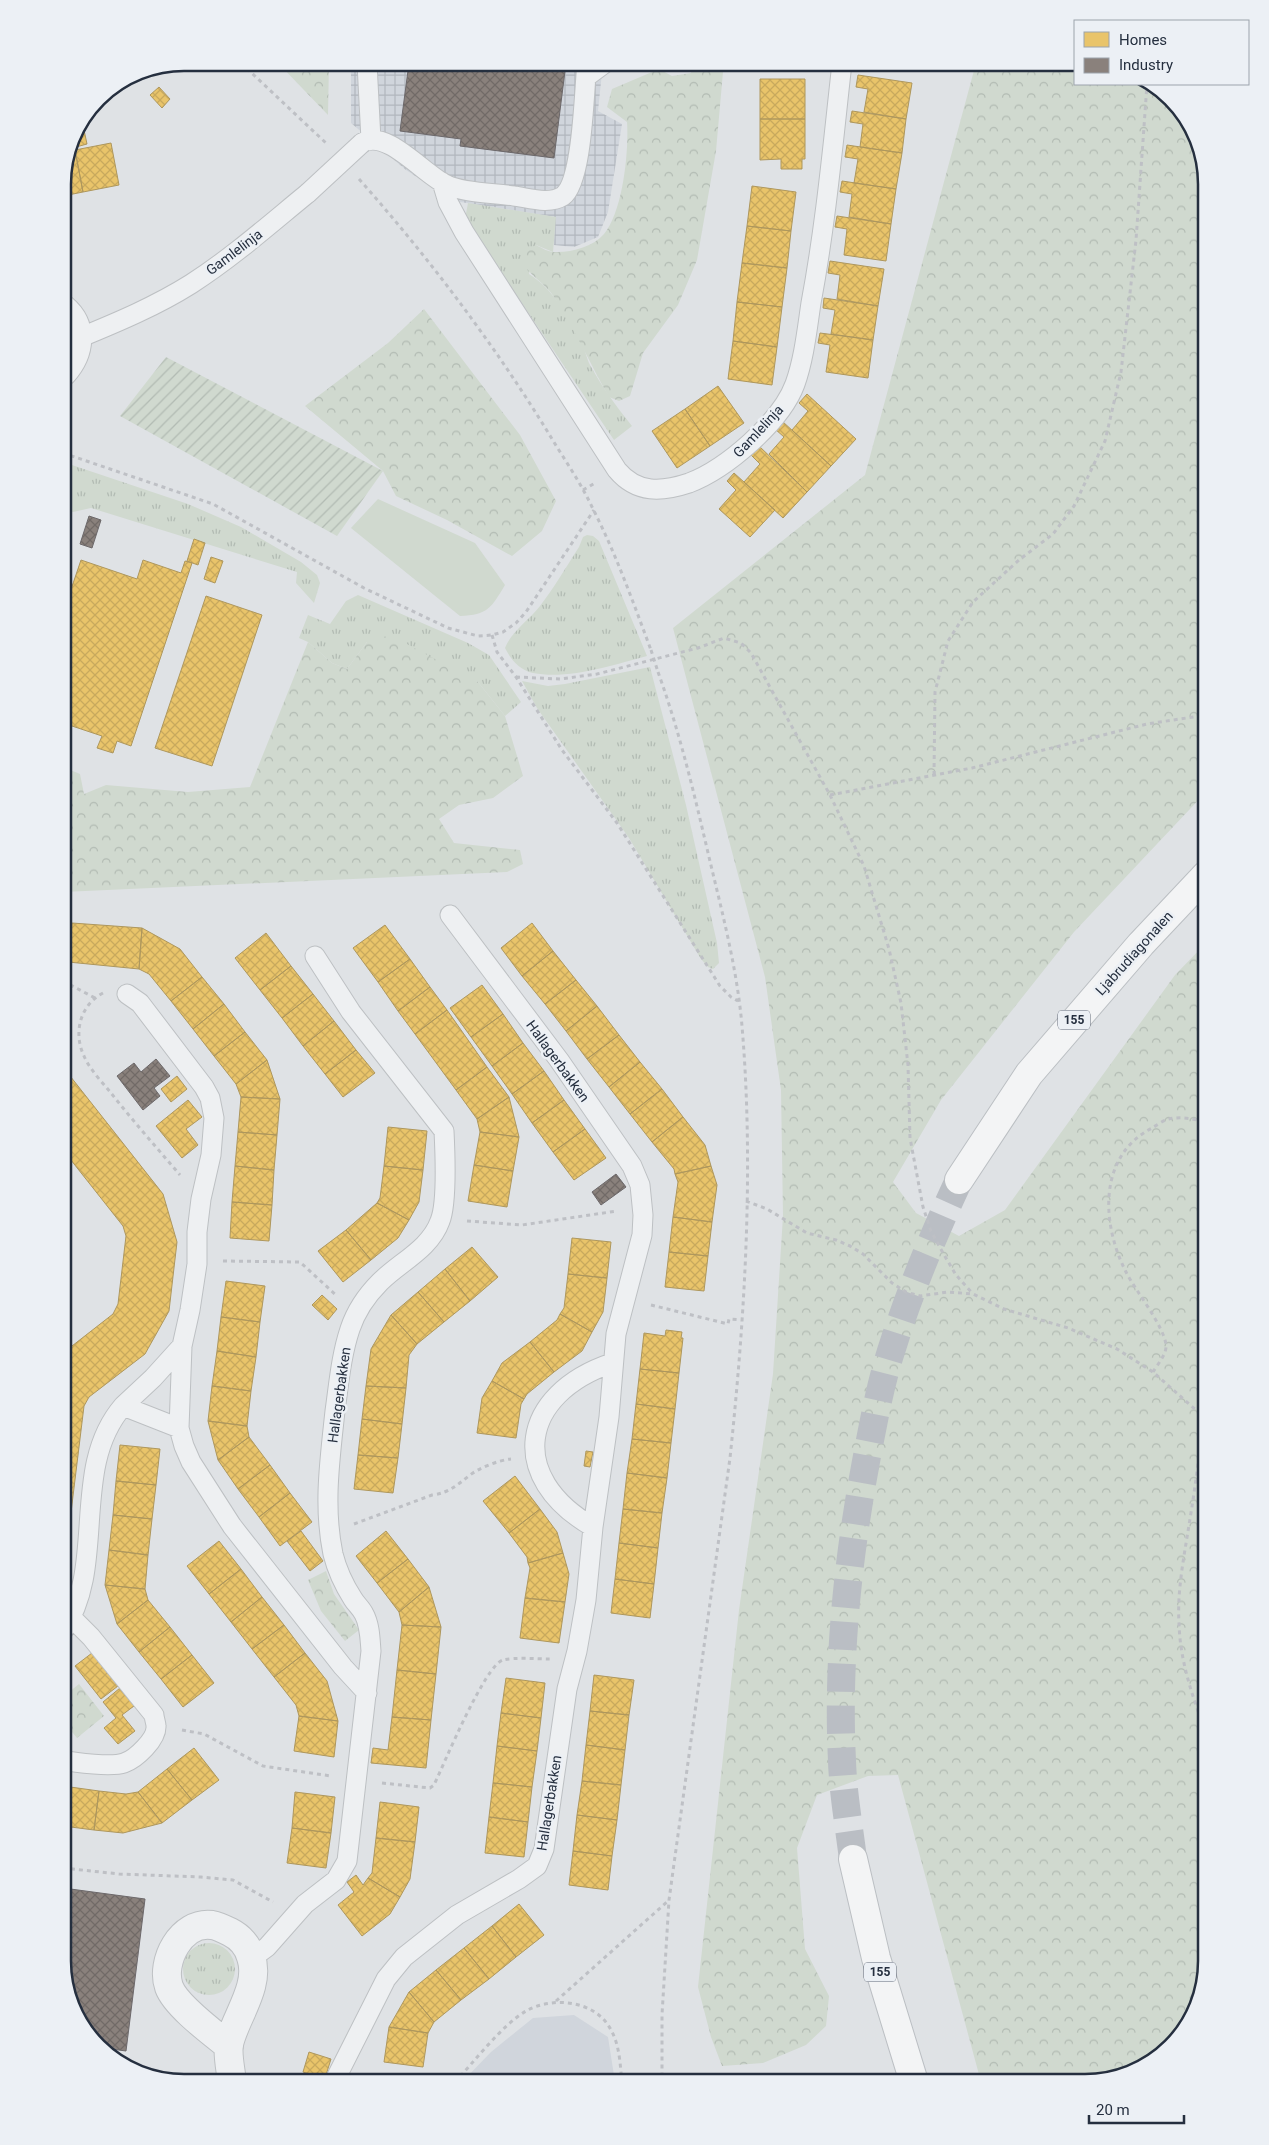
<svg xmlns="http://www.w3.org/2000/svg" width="1269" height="2145" viewBox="0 0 1269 2145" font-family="Roboto,sans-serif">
	<defs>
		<pattern id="industrial-grid" width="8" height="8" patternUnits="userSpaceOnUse" patternTransform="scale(1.25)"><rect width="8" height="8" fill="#d0d5dc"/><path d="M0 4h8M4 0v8" fill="none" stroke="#b2b7be"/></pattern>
		<pattern id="grass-tufts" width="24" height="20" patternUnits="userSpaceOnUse" patternTransform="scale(1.25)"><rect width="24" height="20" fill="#d0d9cf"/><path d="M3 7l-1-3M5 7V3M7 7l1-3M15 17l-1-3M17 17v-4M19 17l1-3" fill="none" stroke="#b2bbb3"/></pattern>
		<pattern id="forest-crowns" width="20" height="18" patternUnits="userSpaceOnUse" patternTransform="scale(1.25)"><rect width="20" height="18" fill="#d0d9cf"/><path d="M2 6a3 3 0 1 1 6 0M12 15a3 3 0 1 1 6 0" fill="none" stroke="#b2bbb3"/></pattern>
		<pattern id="garden-furrows" width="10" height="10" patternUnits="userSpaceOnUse" patternTransform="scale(1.25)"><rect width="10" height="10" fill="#d0d9cf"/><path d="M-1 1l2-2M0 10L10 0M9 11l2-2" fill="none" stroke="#b2bbb3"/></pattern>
		<pattern id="homes-cross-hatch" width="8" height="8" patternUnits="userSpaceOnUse" patternTransform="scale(1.25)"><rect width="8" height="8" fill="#e9c46a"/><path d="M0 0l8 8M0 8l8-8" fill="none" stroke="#c8a95d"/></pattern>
		<pattern id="industry-cross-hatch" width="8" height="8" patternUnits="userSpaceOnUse" patternTransform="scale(1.25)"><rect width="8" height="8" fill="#8a817c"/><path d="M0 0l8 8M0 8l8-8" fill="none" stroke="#716a67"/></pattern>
	</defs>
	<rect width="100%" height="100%" fill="#dfe2e5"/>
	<path fill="#d0d5dc" d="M574 2015 608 2037 615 2082H462L491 2052 533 2018Z"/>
	<path fill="url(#industrial-grid)" d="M351 63H603L598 111 622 124 608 212 598 237 574 247 554 245 555 217 454 201 406 170 351 123Z"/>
	<path fill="url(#grass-tufts)" d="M468 203 556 217 553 252 536 245 529 274C553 289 568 316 580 340 585 348 586 357 590 365 602 387 616 406 632 426L614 440 465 219Z
		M63 462 188 504 241 527 301 562 317 575 320 583 314 603 296 583 297 572 91 508 73 512 63 509Z
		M587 535 593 536 599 541 647 656C613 665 568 680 533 673 520 670 511 660 505 648 511 632 529 620 540 606 554 588 566 567 579 547L583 537Z
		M358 595 468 643 489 655 521 702 505 716 478 682 367 642 347 669 332 663 308 642 299 638 308 615 330 624 346 601Z
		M650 667 686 805 717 943 719 963 713 969 708 967 701 959 629 838 537 708 522 681 548 686 565 684Z
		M183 1969a26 26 0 1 1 52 0a26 26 0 1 1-52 0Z"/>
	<path fill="url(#forest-crowns)" d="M278 63H329L328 115Z
		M694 63C705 63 718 60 723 72L716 151 697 260 678 305 643 353 630 396 619 401 609 397C590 364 575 329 554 297 545 283 531 277 523 263L526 251 536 245C542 248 548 252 554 252 570 253 593 247 604 234 623 211 629 151 627 122L607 107 612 89 659 69 672 76 691 73Z
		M976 63H1075V84H1153L1194 130 1206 184V792L1074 932 941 1100 893 1182 916 1213 959 1236 1005 1210 1175 975 1206 943V1961L1186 2028 1139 2070 1085 2082H981L898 1775 868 1776 817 1795 797 1848 805 1949 829 1996 826 2026 806 2045 763 2063 722 2066 711 2037 698 1987 739 1610 773 1374 783 1216 781 1090 765 977 673 628 865 475Z
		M424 309 520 435 556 501 542 531 512 556 447 520 396 496 383 471 305 406 388 343Z
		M390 635 478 682 505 716 523 776 493 798 459 805 439 819 454 843 520 850 523 864 507 872 63 892V767L80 774 84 794 106 785 188 792 250 787 308 642 332 663 347 669 367 642Z
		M326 1571 334 1594 359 1630 345 1641 321 1611 308 1580Z
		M79 1684 104 1716 77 1738 63 1721V1697Z"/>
	<path fill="url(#garden-furrows)" d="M166 357 383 471 337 536 120 416Z"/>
	<path fill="#d0d9cf" d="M378 499 475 543 505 585C491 608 488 615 460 616L351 528Z"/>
	<path fill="url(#homes-cross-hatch)" stroke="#ae975d" d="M858 75 912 83 906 119 864 112 868 89 856 87Z
		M760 79H805V119H760Z
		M159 87 170 99 162 108 150 95Z
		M852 111 906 119 902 153 860 147 863 124 850 122Z
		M760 119H805V159H802V169H781V159L760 160Z
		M84 130 87 144 76 147 74 134Z
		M111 143 119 185 83 192 75 150Z
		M847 145 902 153 896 189 854 183 858 159 845 157Z
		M75 150 83 192 63 196V176L69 152Z
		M842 181 896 189 891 224 849 217 852 194 840 192Z
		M752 186 796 192 791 231 747 226Z
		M837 216 891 224 886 261 844 255 847 229 835 227Z
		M747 226 791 231 787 268 742 263Z
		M830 261 884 269 878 306 837 299 840 275 828 273Z
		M742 263 787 268 782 307 737 302Z
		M824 298 878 306 873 340 831 334 835 310 823 308Z
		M737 302 782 307 777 347 733 341Z
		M820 333 873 340 868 378 826 372 830 345 818 343Z
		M733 341 777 347 772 385 728 379Z
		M718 386 744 423 710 446 685 409Z
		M807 394 856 439 831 466 792 430 808 411 799 403Z
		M685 409 710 446 677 468 652 431Z
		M782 421 831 466 807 492 769 454 784 437 775 429Z
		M759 446 807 492 783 518 744 482 760 464 751 455Z
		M734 473 775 510 750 537 719 509 736 490 727 481Z
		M194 539 205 543 198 565 187 561Z
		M211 557 223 561 215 583 204 579Z
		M81 560 137 579 143 560 181 573 185 561 192 563 131 746 117 741 113 753 97 748 102 736 63 723V613Z
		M206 596 262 615 212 766 155 748Z
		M72 923 142 928 139 969 68 962Z
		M532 923 553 951 522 976 501 948Z
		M385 925 410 959 378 982 353 948Z
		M142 928 180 949 202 977 171 1001 149 974 139 969Z
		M266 933 291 966 260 990 235 958Z
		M553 951 576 980 545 1004 522 976Z
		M410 959 430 987 398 1011 378 982Z
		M291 966 313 994 282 1018 260 990Z
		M202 977 224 1004 193 1029 171 1001Z
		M576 980 597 1006 566 1031 545 1004Z
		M482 985 503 1014 471 1037 450 1008Z
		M430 987 447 1010 415 1034 398 1011Z
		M313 994 334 1021 303 1046 282 1018Z
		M224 1004 245 1032 214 1056 193 1029Z
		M597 1006 619 1035 587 1059 566 1031Z
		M447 1010 487 1067 456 1090 415 1034Z
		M503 1014 523 1043 492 1066 471 1037Z
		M334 1021 356 1050 325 1074 303 1046Z
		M245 1032 267 1060 236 1084 214 1056Z
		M619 1035 640 1062 609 1087 587 1059Z
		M523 1043 544 1071 512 1094 492 1066Z
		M356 1050 375 1073 343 1097 325 1074Z
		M267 1060 280 1099 241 1097 236 1084Z
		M640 1062 662 1089 630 1114 609 1087Z
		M63 1067 163 1194 177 1242 169 1311 145 1354 89 1397 84 1406 63 1578V1353L113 1314 118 1304 126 1236 123 1226 63 1150Z
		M487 1067 509 1097 477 1119 456 1090Z
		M544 1071 564 1100 532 1123 512 1094Z
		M177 1076 187 1089 171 1102 161 1089Z
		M662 1089 683 1117 652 1142 630 1114Z
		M241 1097 280 1099 277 1135 238 1132Z
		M509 1097 519 1137 480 1132 477 1119Z
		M188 1100 202 1117 186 1129 198 1145 182 1158 156 1126Z
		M564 1100 585 1129 553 1152 532 1123Z
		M683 1117 705 1145 711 1166 675 1174 674 1169 652 1142Z
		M388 1127 427 1131 423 1170 384 1166Z
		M585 1129 606 1158 574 1180 553 1152Z
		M238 1132 277 1135 274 1170 235 1166Z
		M480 1132 519 1137 513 1171 474 1165Z
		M474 1165 513 1171 507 1207 468 1201Z
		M235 1166 274 1170 272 1205 232 1202Z
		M384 1166 423 1170 419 1202 409 1220 377 1203 380 1198Z
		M711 1166 717 1185 712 1222 673 1217 678 1182 675 1174Z
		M232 1202 272 1205 269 1241 230 1238Z
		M377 1203 409 1220 398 1238 371 1260 346 1230Z
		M673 1217 712 1222 708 1256 669 1252Z
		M346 1230 371 1260 343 1282 318 1251Z
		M572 1238 611 1242 607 1278 568 1274Z
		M472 1247 498 1277 470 1301 445 1269Z
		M669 1252 708 1256 704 1291 665 1287Z
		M445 1269 470 1301 444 1322 418 1292Z
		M568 1274 607 1278 603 1312 592 1332 560 1314 564 1308Z
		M226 1281 265 1286 260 1322 221 1317Z
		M418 1292 444 1322 417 1344 391 1315Z
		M322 1295 337 1309 328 1320 312 1305Z
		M560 1314 592 1332 582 1351 554 1372 530 1342 557 1320Z
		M391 1315 417 1344 409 1355 406 1388 366 1386 371 1349Z
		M221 1317 260 1322 256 1357 217 1351Z
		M666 1330 682 1332 681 1338H683L679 1373 640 1369 644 1333 665 1336Z
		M530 1342 554 1372 527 1394 524 1399 492 1381 502 1363Z
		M217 1351 256 1357 251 1391 212 1386Z
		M640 1369 679 1373 675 1409 636 1404Z
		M492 1381 524 1399 521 1404 516 1438 477 1433 482 1398Z
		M212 1386 251 1391 247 1426 208 1421Z
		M366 1386 406 1388 402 1424 362 1419Z
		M636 1404 675 1409 671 1443 632 1439Z
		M362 1419 402 1424 398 1458 358 1455Z
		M208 1421 247 1426 249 1437 218 1460Z
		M249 1437 270 1465 238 1489 218 1460Z
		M632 1439 671 1443 667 1478 627 1473Z
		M120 1445 160 1449 156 1485 116 1481Z
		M586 1451 593 1452 590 1467 584 1466Z
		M358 1455 398 1458 393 1493 354 1489Z
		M270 1465 290 1493 259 1517 238 1489Z
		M627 1473 667 1478 662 1513 623 1509Z
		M515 1476 540 1509 509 1533 483 1501Z
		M116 1481 156 1485 152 1519 113 1515Z
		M290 1493 312 1522 280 1546 259 1517Z
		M540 1509 557 1532 563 1553 528 1563 527 1557 509 1533Z
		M623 1509 662 1513 658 1548 619 1543Z
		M113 1515 152 1519 148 1555 109 1550Z
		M301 1531 323 1561 310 1571 287 1541Z
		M386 1531 408 1559 377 1583 356 1556Z
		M219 1541 241 1569 209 1594 187 1566Z
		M619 1543 658 1548 654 1584 615 1579Z
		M109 1550 148 1555 145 1589 105 1585Z
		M563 1553 569 1574 565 1602 525 1598 530 1568 528 1563Z
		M408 1559 429 1587 399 1612 377 1583Z
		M241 1569 262 1597 231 1622 209 1594Z
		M615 1579 654 1584 650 1618 611 1613Z
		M105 1585 145 1589 148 1600 117 1624Z
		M429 1587 441 1627 402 1625 399 1612Z
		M262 1597 284 1625 252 1649 231 1622Z
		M525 1598 565 1602 559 1643 520 1638Z
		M148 1600 170 1627 139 1652 117 1624Z
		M284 1625 305 1653 274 1677 252 1649Z
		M402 1625 441 1627 436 1674 397 1670Z
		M170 1627 192 1655 161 1679 139 1652Z
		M92 1653 118 1686 101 1699 75 1666Z
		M305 1653 327 1681 338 1721 299 1716 296 1705 274 1677Z
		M192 1655 214 1683 183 1707 161 1679Z
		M397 1670 436 1674 431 1720 392 1717Z
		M594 1675 634 1680 629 1715 590 1711Z
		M506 1678 545 1683 541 1718 501 1713Z
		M120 1688 134 1706 122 1715 135 1731 118 1744 104 1728 116 1718 103 1702Z
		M590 1711 629 1715 625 1750 586 1745Z
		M501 1713 541 1718 537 1751 497 1746Z
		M299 1716 338 1721 334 1757 294 1751Z
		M392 1717 431 1720 426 1768 371 1763 373 1748 388 1750Z
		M586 1745 625 1750 621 1785 582 1781Z
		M497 1746 537 1751 532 1787 493 1783Z
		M194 1748 219 1780 192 1800 167 1769Z
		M167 1769 192 1800 162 1823 138 1792Z
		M582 1781 621 1785 617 1820 577 1815Z
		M493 1783 532 1787 528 1822 489 1817Z
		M63 1786 99 1791 94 1830 63 1826Z
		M99 1791 126 1794 138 1792 162 1823 123 1833 94 1830Z
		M295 1792 335 1797 331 1833 292 1828Z
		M380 1802 419 1807 415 1842 376 1838Z
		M577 1815 617 1820 612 1856 573 1851Z
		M489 1817 528 1822 524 1857 485 1853Z
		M292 1828 331 1833 326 1868 287 1863Z
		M376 1838 415 1842 410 1879 400 1897 368 1878 372 1873Z
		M573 1851 612 1856 608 1890 569 1885Z
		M356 1875 363 1885 368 1878 400 1897 390 1914 362 1936 338 1905 354 1892 347 1882Z
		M519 1904 544 1935 516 1957 492 1926Z
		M492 1926 516 1957 489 1979 464 1948Z
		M464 1948 489 1979 461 2000 436 1970Z
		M436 1970 461 2000 434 2022 409 1992Z
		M409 1992 434 2022 428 2033 389 2027Z
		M389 2027 428 2033 423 2067 384 2062Z
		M309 2052 331 2059 326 2075 317 2073 316 2076 303 2072Z"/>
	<path fill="url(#industry-cross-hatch)" stroke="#6c686a" d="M409 63H566L554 158 460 146 461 139 400 131Z
		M89 516 101 520 92 548 80 544Z
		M156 1059 170 1076 154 1088 160 1096 143 1110 117 1076 134 1063 141 1072Z
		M616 1174 626 1187 601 1205 592 1192Z
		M63 1888 145 1899 126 2051 104 2048 75 2015 62 1961Z"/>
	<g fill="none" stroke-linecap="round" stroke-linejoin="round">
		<path stroke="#babec4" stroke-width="28" stroke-dasharray="28 14" stroke-linecap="butt" d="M853 1859C849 1826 843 1793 842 1761 837 1659 848 1556 867 1456 874 1419 881 1381 893 1345 911 1288 934 1234 959 1180"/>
		<g stroke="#bdc0c3" stroke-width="21">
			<path id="service" d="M367 63 371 140
				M586 77 605 63
				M362 143C387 128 424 175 447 185 464 193 495 193 514 196 529 198 549 205 563 196 583 181 584 89 587 63
				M442 182 448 202 464 232 617 470C637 494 662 492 689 483 726 469 781 422 795 384 804 359 807 330 811 303 826 223 833 143 842 63
				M79 338C118 322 156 306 191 284 233 257 270 224 308 193
				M127 994 140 1003 204 1087 210 1098 214 1118 211 1155 201 1199 197 1232V1264L190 1310 182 1346 179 1428 184 1446 191 1462 232 1526 343 1667 367 1693
				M123 1406 153 1378 182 1346
				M593 1527C506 1477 520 1394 612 1363
				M63 1631C108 1565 69 1469 123 1406L179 1428
				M63 1760C76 1763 112 1767 124 1763 136 1759 157 1739 156 1726 156 1723 154 1718 154 1715L91 1637 72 1618
				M252 1958 267 1947 305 1904 336 1880 347 1861 371 1651C370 1639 370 1625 364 1614 361 1608 356 1604 353 1599 344 1585 337 1570 333 1554 323 1506 330 1459 335 1411 339 1383 341 1356 350 1329 356 1311 366 1296 380 1282 400 1262 430 1249 440 1221 447 1204 445 1151 444 1131L351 1012 315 956
				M334 2082 386 1979 404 1957 457 1915 519 1879 537 1866 544 1849 567 1689 577 1651 586 1600 593 1527 609 1417 616 1334 642 1235 643 1215 640 1185 632 1166 559 1060 450 915"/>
		</g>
		<g stroke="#bdc0c3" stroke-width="30">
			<path id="minor" d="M63 372C80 353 84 327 63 309
				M229 2046C213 2033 176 2006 169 1987 160 1962 181 1921 212 1925 218 1926 224 1929 230 1932 240 1937 248 1946 251 1957 261 1986 235 2017 229 2044 227 2055 231 2071 232 2082"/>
		</g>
		<g stroke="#bbbfc3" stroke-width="30">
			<path id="primary" d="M959 1180 1029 1074 1141 944 1206 875
				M853 1859 876 1958 914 2082"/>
		</g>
		<path stroke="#bec0c5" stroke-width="3" stroke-dasharray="4 4" stroke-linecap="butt" d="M241 63 326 143
			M77 130 85 129
			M359 179C429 258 494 344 549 434 564 459 581 483 593 509 616 554 633 602 651 650
			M63 453 213 504 364 588 448 628 478 636 492 635 503 632 516 623 526 612 594 510
			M583 490 595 483
			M492 635 497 652 516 677 562 750 617 823 720 986 731 997 738 1001
			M658 672C680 733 694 793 709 857 722 912 737 968 742 1026 754 1168 745 1316 730 1458L669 1900 662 2015V2082
			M516 677 560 679 597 674 698 648 724 638 741 643 751 653 830 795 864 866 889 949 901 1003 908 1065 910 1138 923 1207 931 1231 943 1253 956 1275 973 1294
			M934 775 935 692 948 641 973 602 1019 560 1053 534 1074 506 1105 441 1121 372 1136 240 1147 84
			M830 795 972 768 1147 724 1206 715
			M63 981 95 998
			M103 993C80 1005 73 1033 84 1056 90 1070 102 1082 111 1093 133 1121 157 1148 180 1175
			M746 1201 767 1209 807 1233 836 1240 850 1246 863 1254 892 1283 906 1292 920 1296 948 1292 973 1294 1004 1309 1068 1328 1117 1349 1153 1372 1206 1419
			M467 1221 522 1225 617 1211
			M223 1261 300 1262 337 1296
			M651 1305 724 1323 728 1324 729 1319 742 1320
			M1153 1372C1157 1365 1167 1354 1166 1345 1164 1326 1135 1290 1126 1272 1101 1223 1098 1156 1152 1128 1157 1125 1164 1120 1169 1119 1181 1116 1196 1119 1206 1123
			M1203 1416C1200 1452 1195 1489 1189 1525 1184 1557 1177 1591 1179 1623 1180 1662 1193 1698 1206 1733
			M354 1524 432 1495C449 1493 457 1485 470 1475 479 1468 499 1460 511 1459
			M182 1730 204 1734 263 1766 331 1776
			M382 1783 430 1788 434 1785C444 1764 485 1665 503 1660 515 1657 536 1659 550 1659
			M63 1868 119 1874 201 1877 233 1880 273 1902
			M556 2001 668 1901
			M1181 2033 1191 2013
			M455 2082C474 2062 502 2025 526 2011 552 1996 596 2000 611 2030 620 2046 620 2065 622 2082"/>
		<use href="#service" stroke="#eef0f2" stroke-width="19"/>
		<use href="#minor" stroke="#eef0f2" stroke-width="28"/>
		<use href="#primary" stroke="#f3f4f5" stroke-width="28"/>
		<g stroke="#bdc0c3" stroke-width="21" stroke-linecap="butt">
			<path id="service-bridge" d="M308 193 362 143"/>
		</g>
		<path stroke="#bec0c5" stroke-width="3" stroke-dasharray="4 4" stroke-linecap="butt" d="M651 650 658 672"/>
		<use href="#service-bridge" stroke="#eef0f2" stroke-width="19"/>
	</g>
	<g text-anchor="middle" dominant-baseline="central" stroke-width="5" stroke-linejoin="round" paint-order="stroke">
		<g fill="#ecf0f5" stroke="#616976" stroke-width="1">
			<rect x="1058" y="1010.5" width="32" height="19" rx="4"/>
			<rect x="864" y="1962.5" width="32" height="19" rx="4"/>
		</g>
		<g font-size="12" font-weight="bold" fill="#252f3f">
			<text x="1074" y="1020">155</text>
			<text x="880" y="1972">155</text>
		</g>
		<g font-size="14" fill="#252f3f" stroke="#ecf0f5">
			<text transform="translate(234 252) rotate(-37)">Gamlelinja</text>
			<text transform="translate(758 431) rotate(-47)">Gamlelinja</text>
			<text transform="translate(1134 953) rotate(-48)">Ljabrudiagonalen</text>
			<text transform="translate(558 1061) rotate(54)">Hallagerbakken</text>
			<text transform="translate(339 1395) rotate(-82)">Hallagerbakken</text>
			<text transform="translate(549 1803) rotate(-81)">Hallagerbakken</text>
		</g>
	</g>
	<path d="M0 0H1269V2145H0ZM184 71H1085A113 113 0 0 1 1198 184V1961A113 113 0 0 1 1085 2074H184A113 113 0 0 1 71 1961V184A113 113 0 0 1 184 71Z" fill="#ecf0f5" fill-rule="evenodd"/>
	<path fill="none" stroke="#252f3f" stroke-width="2.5" d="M184 71H1085A113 113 0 0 1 1198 184V1961A113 113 0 0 1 1085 2074H184A113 113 0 0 1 71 1961V184A113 113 0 0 1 184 71Z"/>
	<rect x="1074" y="20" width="175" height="65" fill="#ecf0f5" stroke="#9ca3ac"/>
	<rect x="1084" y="32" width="25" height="15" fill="#e9c46a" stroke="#9ca3ac"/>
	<text x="1119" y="45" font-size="15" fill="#252f3f">Homes</text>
	<rect x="1084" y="58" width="25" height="15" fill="#8a817c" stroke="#9ca3ac"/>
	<text x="1119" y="70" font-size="15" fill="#252f3f">Industry</text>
	<path d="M1089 2115v8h95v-8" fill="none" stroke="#252f3f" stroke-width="2.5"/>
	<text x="1096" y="2115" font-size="15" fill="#252f3f" stroke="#ecf0f5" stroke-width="4" paint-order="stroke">20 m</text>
</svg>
